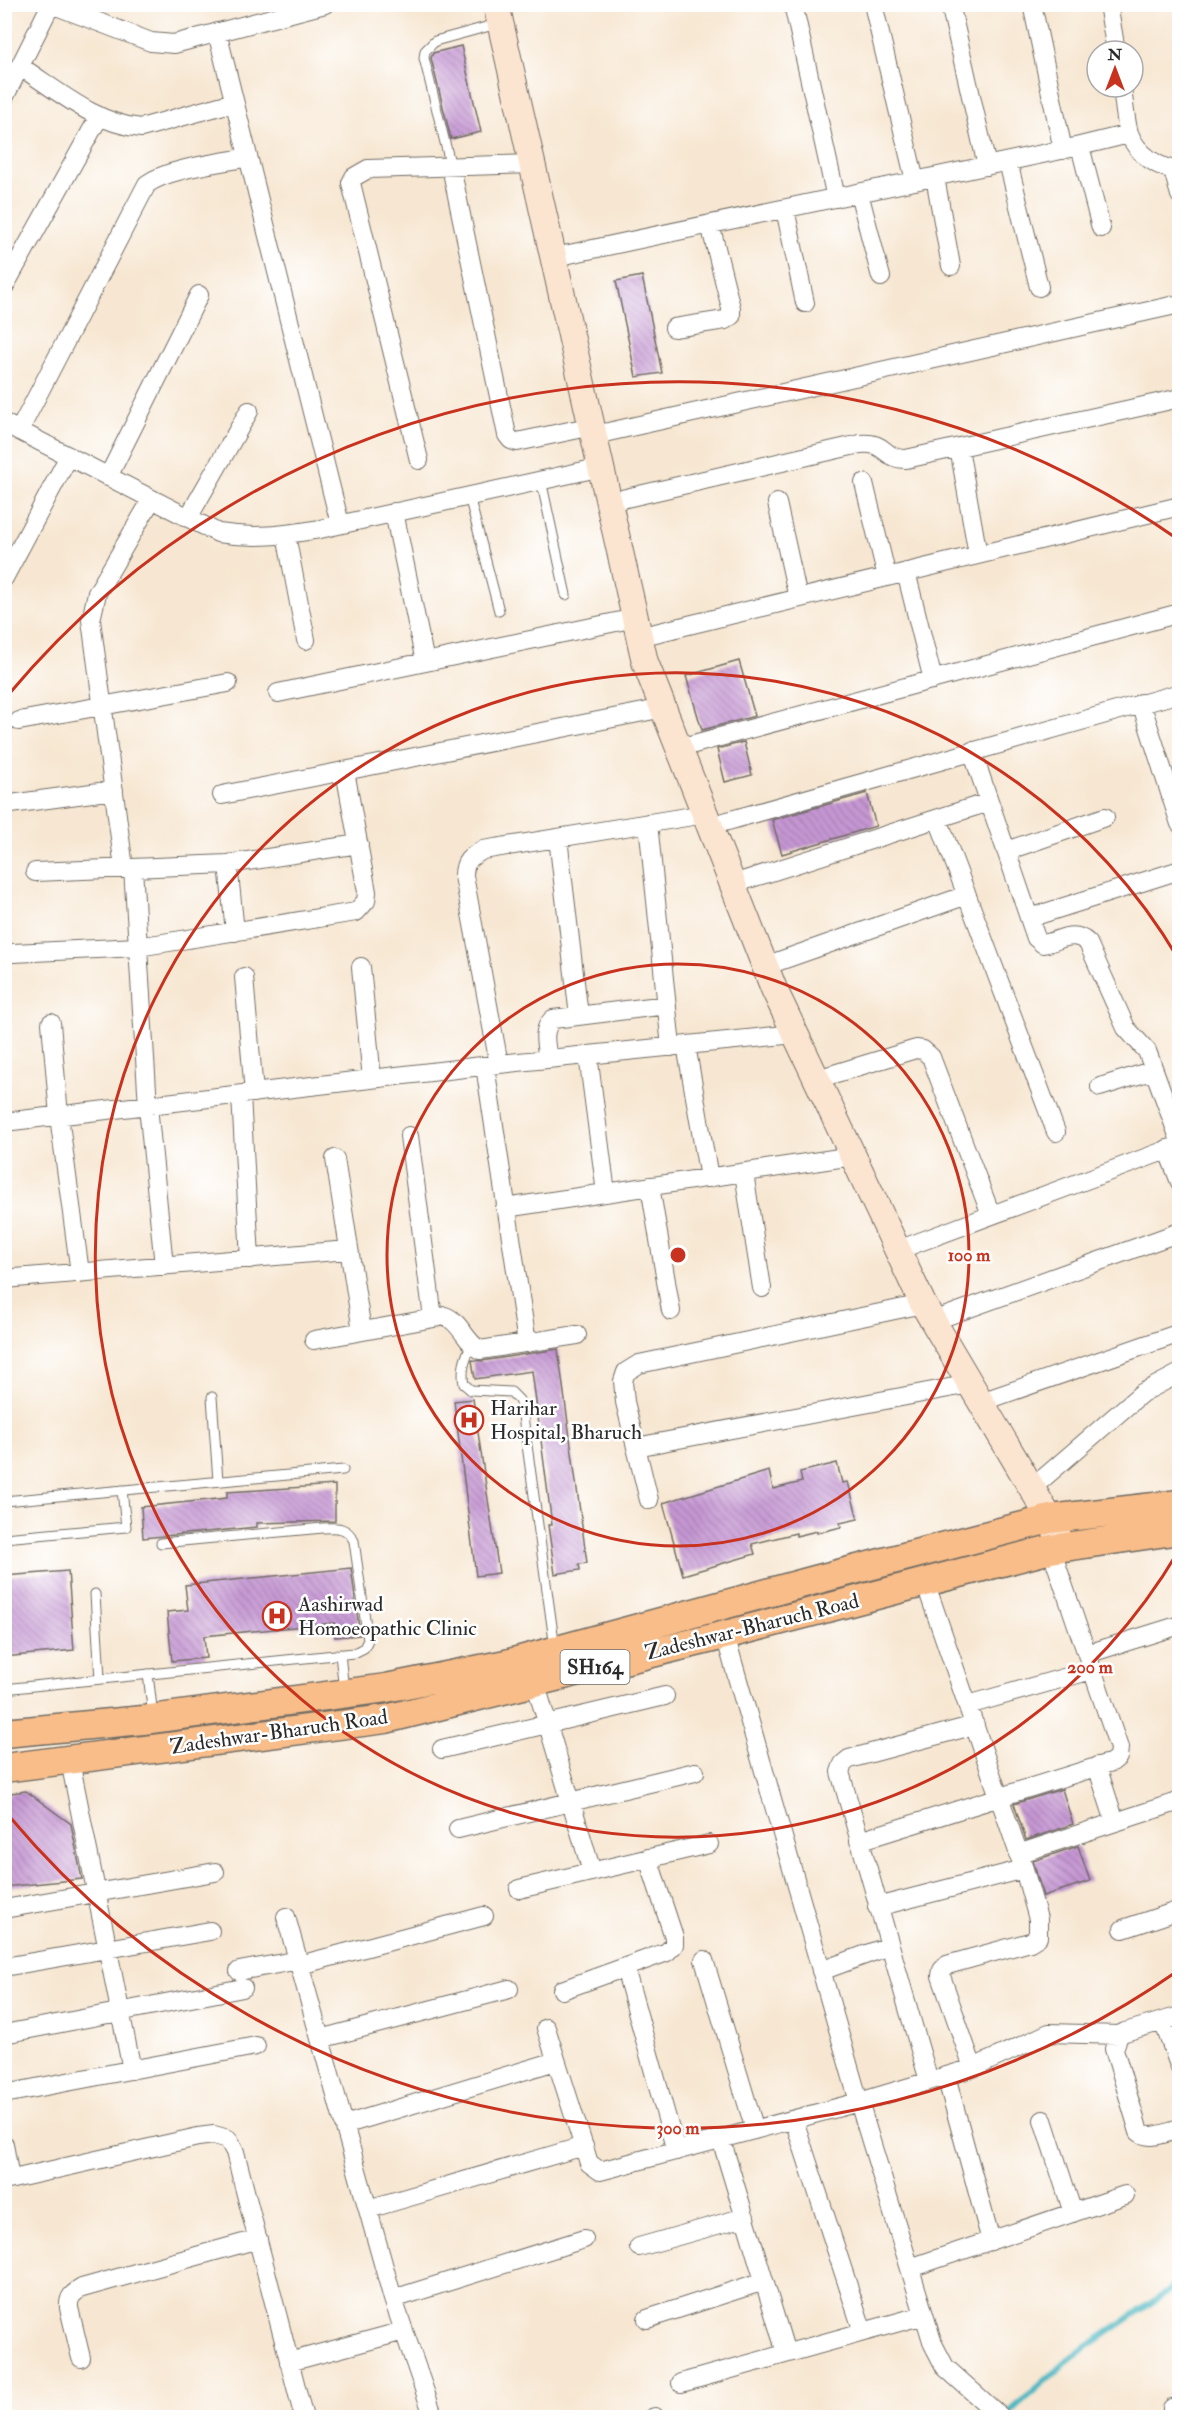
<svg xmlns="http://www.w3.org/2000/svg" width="1184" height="2422" viewBox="0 0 1184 2422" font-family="'IM FELL Double Pica',serif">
	<defs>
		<pattern id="building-back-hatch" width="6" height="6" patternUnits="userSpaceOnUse" patternTransform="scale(1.5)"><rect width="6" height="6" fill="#c697d4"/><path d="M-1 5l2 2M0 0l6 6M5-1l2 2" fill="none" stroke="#a17bac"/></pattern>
	</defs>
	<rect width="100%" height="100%" fill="#fff"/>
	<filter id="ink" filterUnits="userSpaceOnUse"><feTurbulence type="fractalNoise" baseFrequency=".0167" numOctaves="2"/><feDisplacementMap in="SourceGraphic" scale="12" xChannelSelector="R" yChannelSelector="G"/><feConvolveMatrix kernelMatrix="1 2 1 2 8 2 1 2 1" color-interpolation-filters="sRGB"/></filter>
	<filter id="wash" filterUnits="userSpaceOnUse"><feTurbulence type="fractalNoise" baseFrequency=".008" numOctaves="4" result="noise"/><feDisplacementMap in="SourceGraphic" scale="24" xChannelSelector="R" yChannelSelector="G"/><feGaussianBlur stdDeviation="1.35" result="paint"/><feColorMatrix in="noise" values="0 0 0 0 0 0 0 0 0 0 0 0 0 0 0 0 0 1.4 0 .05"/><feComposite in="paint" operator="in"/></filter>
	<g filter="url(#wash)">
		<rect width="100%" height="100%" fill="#f7e7d2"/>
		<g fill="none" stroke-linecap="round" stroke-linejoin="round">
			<path stroke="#49b7c2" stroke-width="6" d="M1004 2417 1072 2357 1180 2283"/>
		</g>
		<g id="blocks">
			<path fill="url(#building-back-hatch)" d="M461 46 481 132 451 139 431 58 433 53Z
				M642 276 662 373 636 377 616 281Z
				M739 661 755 716 702 730 686 676Z
				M744 742 752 775 725 782 717 749Z
				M867 793 876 826 782 854 772 820Z
				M558 1349 587 1563 579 1564 580 1570 555 1574 548 1525H552L532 1371 475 1379 472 1360 482 1361Z
				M473 1399 499 1573 476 1576 454 1401Z
				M837 1463 842 1483 848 1482 858 1519 840 1523 841 1527 817 1533V1531L796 1536V1533L752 1544 755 1554 683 1575 663 1503 769 1471 773 1489 802 1482 800 1472Z
				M335 1485V1521L257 1523V1527L143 1538 141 1507 227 1498V1492Z
				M351 1568 360 1635 335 1637 334 1623 204 1636 206 1658 172 1661 167 1612 188 1610 185 1585Z
				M68 1571 74 1650 4 1657V1576Z
				M1062 1789 1073 1824 1026 1840 1014 1804Z
				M26 1791 71 1824 82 1879 4 1887V1794Z
				M1078 1846 1090 1881 1043 1896 1033 1861Z"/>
		</g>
	</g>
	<g filter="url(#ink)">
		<use href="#blocks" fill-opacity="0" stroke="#726d65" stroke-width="1.5"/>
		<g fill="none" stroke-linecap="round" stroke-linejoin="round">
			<g stroke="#726d65" stroke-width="11">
				<path id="service" d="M451 167 424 58 425 51 435 41 497 24
					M541 480 566 595
					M469 496 499 611
					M471 1345C465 1359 461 1369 464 1384L471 1390 511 1392 519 1400 522 1409 555 1648
					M212 1397 218 1481
					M4 1501 343 1470
					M4 1538 126 1527 122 1490
					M95 1594 100 1679
					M340 1654 344 1691
					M148 1674 153 1716
					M4 1689 354 1653 364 1648 368 1640 354 1541C347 1527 338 1527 323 1528L161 1543"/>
			</g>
			<g stroke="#726d65" stroke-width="20">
				<path id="minor" d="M51 4 151 42 174 44 325 4
					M793 4 836 198
					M873 4 915 181
					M950 4 987 166
					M1032 4 1063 150
					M1108 4 1116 51
					M217 32 340 524
					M21 67C58 91 96 124 141 128L234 102
					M1122 87C1124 102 1125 119 1129 133 1136 153 1159 170 1180 170
					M4 98 51 4
					M1080 146 1101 228
					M1008 162 1039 287
					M451 167 507 435 511 440 517 442 593 426
					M1173 170 1180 195
					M935 177 951 266
					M859 193 881 277
					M785 209 805 303
					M555 257 1080 146 1129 134
					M4 287 99 117
					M674 328 725 320 731 316V308L710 224
					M4 423 218 533C257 539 282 535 320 529L602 467
					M19 431 147 184C169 168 221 163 248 157
					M595 435 1180 304
					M959 448 978 555
					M419 460 351 183 354 177 368 169 533 164
					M108 477 199 295
					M864 483 887 577
					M609 502 860 444C887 441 882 459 906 459L1180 398
					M777 503 798 598
					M394 512 425 662
					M188 518 249 411
					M286 535 306 640
					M906 572 933 680
					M4 578 69 456
					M639 637 1180 506
					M278 693 635 618
					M1141 703 1180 824
					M19 721 228 683
					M679 748 1180 613
					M972 751 1036 938 1043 944C1060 941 1073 929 1088 943L1126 1028 1147 1051 1180 1141
					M222 795 664 708
					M11 804 114 790
					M938 819 1056 1132
					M648 823 671 1047
					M710 826 1180 693
					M558 838 579 1016
					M1006 851 1105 817
					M228 864 235 932
					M124 868 91 620 97 593 152 499
					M133 868 148 1106 164 1266
					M35 872 228 864 359 844
					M733 884 989 802
					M1029 918 1180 870
					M13 953 138 947 356 912 366 901 367 892 345 771
					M765 966 967 895
					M361 967 372 1079
					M244 977 254 1093
					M51 1023 59 1116 80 1273
					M686 1045 709 1178
					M588 1055 606 1193
					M548 1059C546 1045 541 1030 553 1019L667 1005
					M499 1064 464 876C464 861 470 857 483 850L705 814
					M485 1066 527 1343
					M817 1079 916 1049 923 1050 931 1057 991 1215
					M1100 1087 1154 1070
					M241 1095 250 1259
					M4 1122 499 1064 795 1034
					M409 1136 433 1318
					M1167 1149 1180 1182
					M335 1159 362 1331
					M744 1173 762 1288
					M650 1186 671 1311
					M505 1208 853 1156
					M898 1250 1180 1145
					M4 1279 348 1250
					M933 1321 1180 1232
					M314 1340 445 1316C461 1322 465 1342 480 1350L577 1335
					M981 1402 1180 1333
					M636 1447 970 1384
					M1032 1488 1142 1393 1180 1373
					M649 1500 625 1402 623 1381 626 1372 639 1364 923 1304
					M925 1582 1024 1869 1038 1919V1937L1030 1942 947 1965 942 1970 941 1976 973 2068
					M725 1635 859 2102 933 2344 945 2367 1002 2418
					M1087 1654 1180 1625
					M535 1682 592 1872
					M968 1705 1092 1670
					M442 1749 665 1696
					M70 1761 132 2070
					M1097 1766 1115 1822
					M458 1829 695 1772
					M859 1841 1112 1762 1118 1757 1119 1748 1051 1549
					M1018 1854 1180 1801
					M519 1889 709 1844
					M877 1907 1024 1869
					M4 1909 215 1872
					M286 1917 393 2299 434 2418
					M1123 1929 1180 1910
					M704 1960 755 2130
					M4 1967 210 1931
					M625 1968 676 2151
					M239 1971 294 1961 300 1965 484 1916
					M821 1971 889 1946
					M562 1990 667 1952 674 1945V1937L648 1858
					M1180 2016 1125 2032 1119 2035 1114 2049 1139 2132C1150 2141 1167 2132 1180 2129
					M1163 2021 1180 2068
					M546 2028 589 2163 600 2171 859 2102 973 2068 1049 2033 1119 2035
					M4 2034 243 1988
					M320 2039 509 1989
					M946 2076 991 2241
					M929 2081 840 1772 843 1764 849 1759 975 1725
					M4 2094 256 2046
					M794 2120 863 2332
					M1043 2120 1073 2213
					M344 2125 556 2061
					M721 2139 786 2353
					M4 2144 10 2179
					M4 2181 198 2137 214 2135 228 2139 235 2152 304 2418
					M368 2209 584 2146
					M639 2247 745 2217
					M910 2268 1125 2195
					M393 2299 584 2239
					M647 2319 764 2281
					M81 2358 69 2308C68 2297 73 2293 82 2288L258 2239
					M289 2362 404 2331
					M681 2383 924 2315
					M1172 2408V2418
					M652 2418 655 2417"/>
			</g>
			<g stroke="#726d65" stroke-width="28">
				<path id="secondary" d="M496 4 645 662 774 989 923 1304 1050 1519 1058 1536"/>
			</g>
			<g stroke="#726d65" stroke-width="31">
				<path id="primary" d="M4 1733 143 1720 386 1688 506 1664 815 1580 1050 1519 1180 1504
					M4 1768 386 1719 725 1635 1051 1549 1180 1530"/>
			</g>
			<use href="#service" stroke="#fff" stroke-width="9"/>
			<use href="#minor" stroke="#fff" stroke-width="18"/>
			<use href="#secondary" stroke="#fce5d0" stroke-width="26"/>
			<use href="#primary" stroke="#f8bd89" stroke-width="28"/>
		</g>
	</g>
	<g fill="none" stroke="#c8321e" stroke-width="3">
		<circle cx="678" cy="1255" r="291"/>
		<path d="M1179 1550A582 582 0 1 1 1179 960"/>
		<path d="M1179 1970A873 873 0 0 1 9 1816M9 694A873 873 0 0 1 1179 540"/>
	</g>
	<defs>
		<g id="hospital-ring" transform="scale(1.5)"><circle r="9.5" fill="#fff" stroke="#c8321e" stroke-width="1.5"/><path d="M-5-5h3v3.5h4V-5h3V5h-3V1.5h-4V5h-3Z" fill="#c8321e"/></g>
	</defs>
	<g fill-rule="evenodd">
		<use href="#hospital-ring" x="469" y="1420"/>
		<use href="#hospital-ring" x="277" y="1616"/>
	</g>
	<g text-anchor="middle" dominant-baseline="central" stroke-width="5" stroke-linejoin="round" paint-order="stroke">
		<rect fill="#fff" stroke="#6b6b6b" stroke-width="1.5" x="560.5" y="1650" width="69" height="34" rx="4.5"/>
		<g font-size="20" font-weight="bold" fill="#2b2b2b">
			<text x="595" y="1667">SH164</text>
		</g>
		<g font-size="21" fill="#2b2b2b" stroke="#fff" text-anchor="start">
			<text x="490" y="1408">Harihar<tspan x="490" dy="24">Hospital, Bharuch</tspan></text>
			<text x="298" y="1604">Aashirwad<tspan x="298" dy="24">Homoeopathic Clinic</tspan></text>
		</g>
		<g font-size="21" fill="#2b2b2b" stroke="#fff">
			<text transform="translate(752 1627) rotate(-14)">Zadeshwar-Bharuch Road</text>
			<text transform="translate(279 1732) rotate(-8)">Zadeshwar-Bharuch Road</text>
		</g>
	</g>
	<circle cx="678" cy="1255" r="9" fill="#c8321e" stroke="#fff" stroke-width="3"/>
	<g font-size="18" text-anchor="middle" font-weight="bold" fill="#c8321e" stroke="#fff" stroke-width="5" stroke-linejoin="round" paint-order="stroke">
		<text x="969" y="1261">100 m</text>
		<text x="1090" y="1673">200 m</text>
		<text x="678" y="2134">300 m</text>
	</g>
	<rect width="1184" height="2422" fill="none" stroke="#fff" stroke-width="24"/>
	<g transform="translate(1115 69)"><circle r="28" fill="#ffffff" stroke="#aaaaaa" stroke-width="1.5"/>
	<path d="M0-4.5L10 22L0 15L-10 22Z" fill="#c8321e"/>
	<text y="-9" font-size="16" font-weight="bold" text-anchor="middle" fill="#2b2b2b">N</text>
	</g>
</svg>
